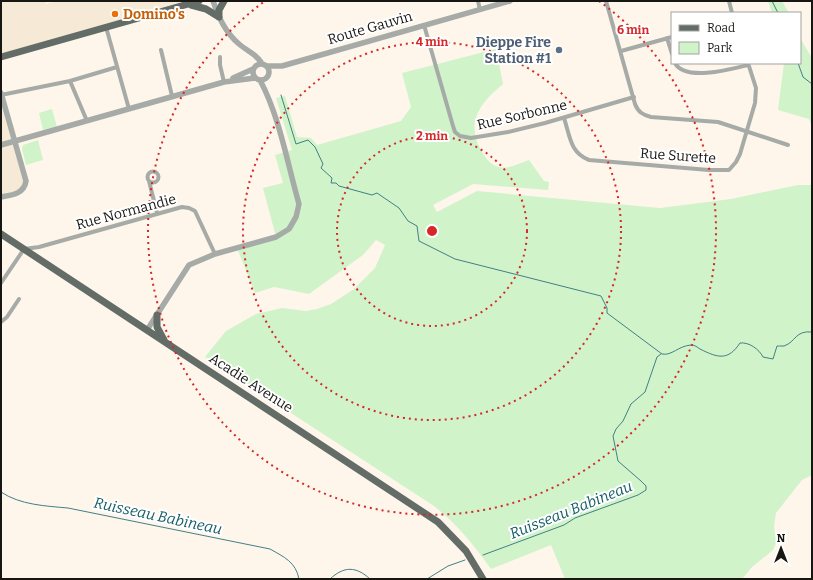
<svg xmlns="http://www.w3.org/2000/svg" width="813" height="580" viewBox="0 0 813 580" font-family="Bitter,serif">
	<rect width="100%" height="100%" fill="#fef6ea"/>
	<path fill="#f6ead7" d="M1 1H45L46 4 57 1H199L1 57Z
		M1 93 25 178 21 191 1 197Z"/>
	<path fill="#d0f3ca" d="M768 1H782L789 13H772Z
		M800 38 812 58V127L809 119 778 110 784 63H800Z
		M496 49 503 84C481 102 465 122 481 150 484 156 490 164 496 166 505 171 520 163 529 160L544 181 549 182 548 190 473 184 433 205 437 212 477 191 660 208 731 199 798 185H812V475L802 480 776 513 774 526 776 543 773 550 752 567 742 579H565L551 545 491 569C474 545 457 524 434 506L205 357 226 331 256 314 282 308 306 311 317 309 331 304 354 289 375 268 385 245 376 240 363 255 309 294 274 287 255 293 237 248 276 237 263 188 283 183 275 155 292 150 276 98 285 96 297 137 311 138 317 145 401 121 411 107 402 73Z
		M52 109 57 127 43 130 39 113Z
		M38 140 43 160 26 165 22 149 23 145Z"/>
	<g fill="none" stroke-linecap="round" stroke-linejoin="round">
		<path stroke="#437f86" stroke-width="1" d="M772 1 778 13
			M798 63 803 77 812 84
			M281 95 296 144 308 140 315 147 323 164 321 168 332 178 331 183H336L339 186 372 195 377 193 399 208 408 221 417 226 419 241 455 259 601 296 607 308V313L662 354C672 356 678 346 691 345 695 345 697 347 700 349 718 358 728 361 740 343 749 342 759 349 763 357L773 359 777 346C779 346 781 346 784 346 796 342 795 330 812 332
			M1 492C20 505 46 506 68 508L270 549C284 557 296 562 299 579
			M483 555 564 525 575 518 638 495 646 490V486L641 481 618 461 613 436 616 429 623 421 631 404 645 392 657 357 661 354
			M330 579C344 566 356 566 370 579
			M427 579 448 566 465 560"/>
		<path stroke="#a6aba7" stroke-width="4" d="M478 1 480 10
			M606 1 635 104C638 112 643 115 651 117L718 122 788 145
			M729 1 732 13
			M424 25 453 126 455 132 460 136 471 138 508 132 545 123 634 97
			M106 27 129 109
			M667 38 672 54
			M161 50 172 96
			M621 51 672 37
			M220 57V65L224 82
			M675 63C685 82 732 69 748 65
			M1 95 70 81
			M564 118C570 136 570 153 589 160L709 170H729L736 162 740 154 755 103 756 88 748 63
			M87 121 70 81 117 67
			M147.5 177a5.5 5.5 0 1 1 11 0a5.5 5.5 0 1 1-11 0Z
			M149 181 157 213
			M1 283 24 249 39 247 182 207 189 208 195 211 215 254
			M1 322 7 317 19 299"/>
		<path stroke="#a6aba7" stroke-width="5.5" d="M213 1C219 18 225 32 239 44 247 51 257 54 262 64
			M253 72a8 8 0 1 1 16 0a8 8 0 1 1-16 0Z
			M266 66H282L510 1
			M233 78 253 69
			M1 93 26 181C24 194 12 195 1 197
			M1 145 224 82 255 78
			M147 330 189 265 215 254 276 237 289 229 296 217 299 204C287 162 280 118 260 80"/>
		<path stroke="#636c66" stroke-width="7" d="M191 5 206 9 219 17
			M219 17V10L224 1
			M1 57 199 1
			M1 234 438 522 466 551 483 579
			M157 315V327L164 340"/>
	</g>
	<g fill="none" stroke="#d62828" stroke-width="2" stroke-dasharray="2 4">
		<circle cx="432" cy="231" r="95"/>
		<circle cx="432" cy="231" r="189"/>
		<path d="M599 1A284 284 0 1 1 265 1"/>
	</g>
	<circle fill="#e8710a" stroke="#fff" stroke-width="1.5" cx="115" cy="14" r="4"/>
	<circle fill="#5c6f8a" stroke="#fff" stroke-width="1.5" cx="559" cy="50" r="4"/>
	<g text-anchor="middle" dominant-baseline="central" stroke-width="4" stroke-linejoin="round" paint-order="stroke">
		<g font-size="14" font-weight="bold" fill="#c56008" stroke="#fff" text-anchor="start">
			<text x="123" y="14">Domino's</text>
		</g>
		<g font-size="14" fill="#181612" stroke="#fff">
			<text transform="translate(370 28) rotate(-16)">Route Gauvin</text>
			<text transform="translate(522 115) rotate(-13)">Rue Sorbonne</text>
			<text transform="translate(678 156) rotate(4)">Rue Surette</text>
			<text transform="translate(126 212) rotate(-15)">Rue Normandie</text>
			<text transform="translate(251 383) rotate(33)">Acadie Avenue</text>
		</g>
		<g font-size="14" font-weight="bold" fill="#4e5e75" stroke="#fff" text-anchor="end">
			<text x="551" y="42">Dieppe Fire<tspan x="551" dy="16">Station #1</tspan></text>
		</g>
		<g font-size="15" font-style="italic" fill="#135c65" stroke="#fff">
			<text transform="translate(571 510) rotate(-22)">Ruisseau Babineau</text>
			<text transform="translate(158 516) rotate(12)">Ruisseau Babineau</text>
		</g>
	</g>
	<circle cx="432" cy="231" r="6" fill="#d62828" stroke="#fff" stroke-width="2"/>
	<g font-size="12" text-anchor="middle" font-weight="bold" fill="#d62828" stroke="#fff" stroke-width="4" stroke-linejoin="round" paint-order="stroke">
		<text x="633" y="34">6 min</text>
		<text x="432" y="46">4 min</text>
		<text x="432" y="140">2 min</text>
	</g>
	<rect width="813" height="580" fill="none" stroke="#181612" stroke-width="4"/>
	<rect x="671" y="12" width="130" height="52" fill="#ffffff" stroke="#a3a2a0"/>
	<rect x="679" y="25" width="20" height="6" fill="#636c66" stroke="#a3a2a0"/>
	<text x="707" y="32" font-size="12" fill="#181612">Road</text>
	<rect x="679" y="42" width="20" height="12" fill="#d0f3ca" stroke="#a3a2a0"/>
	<text x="707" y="52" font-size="12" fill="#181612">Park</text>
	<g transform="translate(781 548)" stroke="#ffffff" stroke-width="3" paint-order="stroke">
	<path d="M0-3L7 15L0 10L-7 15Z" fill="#181612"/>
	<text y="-6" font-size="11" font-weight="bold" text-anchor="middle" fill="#181612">N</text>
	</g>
</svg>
